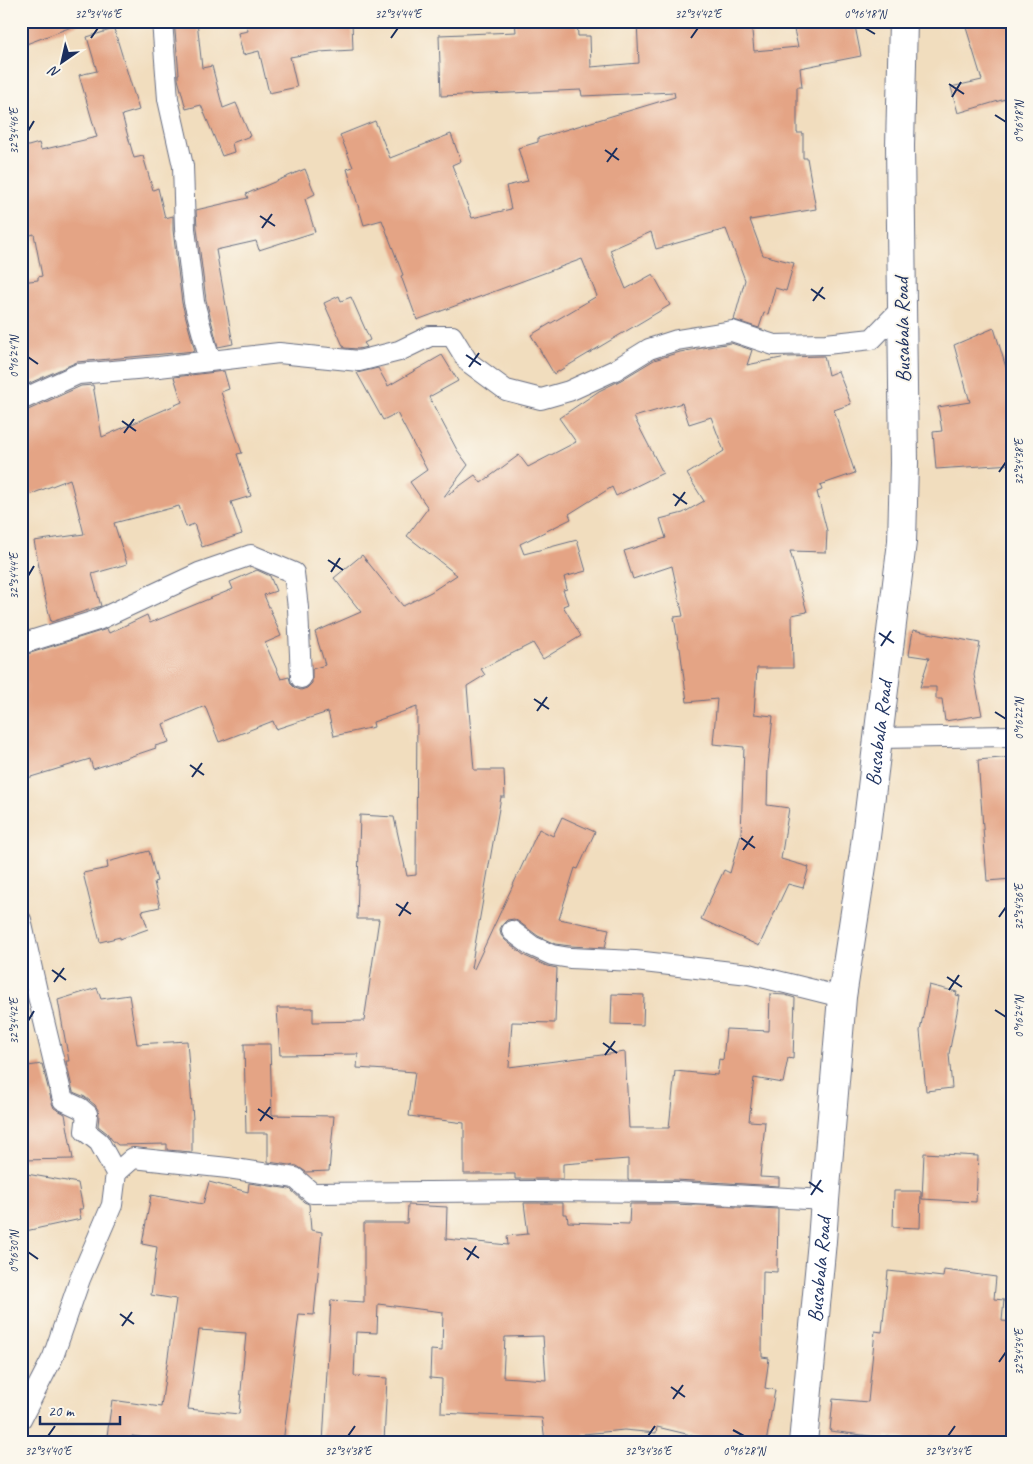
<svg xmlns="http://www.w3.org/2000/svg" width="1033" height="1464" viewBox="0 0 1033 1464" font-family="Caveat,sans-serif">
	<rect width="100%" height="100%" fill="#fbf7ec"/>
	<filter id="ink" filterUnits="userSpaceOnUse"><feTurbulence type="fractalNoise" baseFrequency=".02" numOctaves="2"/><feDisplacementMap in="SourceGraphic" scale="10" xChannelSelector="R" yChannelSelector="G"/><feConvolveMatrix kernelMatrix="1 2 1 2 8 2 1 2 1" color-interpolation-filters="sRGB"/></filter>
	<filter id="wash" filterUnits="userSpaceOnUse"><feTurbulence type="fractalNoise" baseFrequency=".0096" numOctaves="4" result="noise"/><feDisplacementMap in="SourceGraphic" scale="20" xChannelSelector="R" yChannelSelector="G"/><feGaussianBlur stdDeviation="1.12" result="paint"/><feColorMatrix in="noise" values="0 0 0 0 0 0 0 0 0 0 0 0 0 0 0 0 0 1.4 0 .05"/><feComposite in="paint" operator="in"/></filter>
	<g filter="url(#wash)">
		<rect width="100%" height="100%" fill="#f1ddbe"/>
		<g id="blocks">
			<path fill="#e4a485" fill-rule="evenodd" d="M21 21H82V23L21 46Z
				M174 21H197L202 68 212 66 223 108 236 103 250 136 232 143 234 152 222 156 201 105 186 109 178 79V74H179Z
				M246 21H352L353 50 319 52 290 57 297 87 269 93 259 51 243 55 238 33 248 31Z
				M515 21H577L578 36H590L591 67 639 63 637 21H751L754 51 798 47 792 21H854L861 56 800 68 802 87H797V133H803V158H807L816 209 750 220 763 255 794 263 786 291 775 288 768 314 764 313 759 328 734 320 745 280 726 229 656 249 651 232 610 250 626 289 653 274 670 305 554 374 531 335 597 296 582 259 417 320 401 276 403 275 382 220 364 225 347 169 353 167 340 135 375 121 390 158 451 134 461 161 452 165 472 218 511 209 506 186 528 181 518 148 538 142V138L675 97 674 92 582 96 581 90 441 96 439 35 516 32Z
				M964 21H1012V97L958 113 951 87 982 80Z
				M114 29 139 110 122 115 134 158 143 156 153 190 158 188 165 218 173 216V230L182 303 195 351 77 362 21 387V282L38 280V277L42 276 34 234 27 236 21 216V148L39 143 41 150 97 137 79 75 97 71 87 37Z
				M305 169 315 194 305 199 315 232 259 250 256 241 216 250 233 344 218 347 206 300 197 228 196 210 248 198 246 194Z
				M339 296 341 301 351 297 370 340 364 343 367 347 358 349 344 348 324 303Z
				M994 328 1012 387V464L936 469 933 432 942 431 938 407 970 402 954 345Z
				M731 343 752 350 747 365 786 357 824 356 828 375 838 371 851 404 834 410 855 473 820 485 822 490 817 492 827 531 826 552 790 551 807 612 792 615 793 668H757L754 714 773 716 768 766 767 805 789 808 781 859 809 867 803 888 788 884 759 946 701 919 724 870 730 873 741 834 744 747 713 744 717 699 687 702 680 648H679L674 617 683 616 672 566 633 579 624 551 666 538 660 519 683 513 704 501 687 474 724 451 711 417 689 424 682 403 634 417 663 473 616 496 612 487 569 514 571 519 520 544 524 554 577 540 586 571 564 577 567 589 563 590 568 604 563 606 581 636 543 659 533 643 481 669 485 675 467 686 474 770H504L505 797H501L471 968 474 969 539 829 553 836 562 817 595 832 578 869 575 868 559 919 609 929 605 948 571 946 555 944 538 936 519 922 514 919 507 920 503 924 500 929 501 935 505 940 525 956 547 966 557 968 555 1023 512 1022 509 1067 625 1052 629 1128H669L675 1071 717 1075 719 1059 723 1060 726 1029 769 1031 770 994 785 995 795 998 793 1059 788 1058 783 1083 754 1078 749 1121 765 1122 760 1177 779 1178V1186L676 1180H628V1159L563 1164V1179H515V1174H464V1123L409 1116 415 1072 357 1068 358 1054 280 1055 277 1008H313V1022L364 1021 379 919H357L360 815 394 817 407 876 416 875 417 707 373 722 374 727 334 736 328 712 276 729 273 721 219 742 205 706 163 724 169 742 155 746 156 748 93 769 90 759 21 780V656L107 629 109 633 147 615 150 623 233 589 230 582 257 570 270 576 276 591 264 595 281 636 265 643 281 679 289 677 291 684 295 688 301 690 307 688 312 683V669L325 665 315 632 361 612 334 578 362 555 403 606 431 592 457 575 407 536 428 508 410 482 427 470 397 413 383 420 357 373 378 368 388 386 442 355 458 381 429 397 457 450 468 465 443 498 475 475 481 483 519 455 528 467 576 442 559 418 599 391 621 380 654 360 680 352Z
				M224 371 229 389 221 392 242 453 237 454 251 496 231 502 242 534 202 547 194 524 186 527 179 506 114 523 127 564 92 574 101 606 51 622 44 593 34 541 84 534 70 479 21 498V412L26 411 81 386 93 385 102 437 182 402 174 377Z
				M913 630 980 643 974 675 982 715 945 721 942 699H936V687H920L929 658 909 655Z
				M1012 757V879L987 881 978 760Z
				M149 851 157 881 154 882 160 907 142 911 148 929 120 939V937L100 942 83 873 108 868 107 862Z
				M929 985 957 992 956 995 960 996 949 1054 952 1088 926 1091 920 1031Z
				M97 988 101 999 129 995 137 1044 187 1041 193 1119H192V1152L167 1150V1144L118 1145 112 1140 107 1133 98 1126 99 1115 98 1110 95 1105 85 1097 73 1092 66 1061H69L58 1000Z
				M612 994 644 995 643 1025 611 1024Z
				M244 1044H270L272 1115 334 1116 329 1171 306 1172 297 1166 268 1162V1133H246Z
				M42 1064 52 1103 54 1108 65 1114 73 1159 21 1160V1067Z
				M924 1153 978 1156 976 1202 922 1199Z
				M21 1173 78 1183 83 1209H79L81 1219 21 1232Z
				M209 1182 248 1192 249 1183 290 1189 304 1202 309 1204 311 1230 322 1232 314 1315 299 1314 283 1443H177L132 1436V1440L107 1436 112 1400 161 1407 176 1299 151 1295 157 1247 142 1244 151 1195 203 1204ZM199 1330 246 1333 239 1414 188 1409Z
				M894 1191H921L920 1228 893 1227Z
				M524 1203H563V1214H567L568 1222 629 1224 630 1204H675L778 1209 777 1272 763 1271 762 1357 769 1358 765 1388 775 1390 766 1443H712V1440L657 1427 656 1433 624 1430 584 1434 585 1437 545 1441 542 1418 441 1413 442 1379 430 1378 431 1350 442 1351 443 1312 378 1304 377 1333 356 1332 354 1376 387 1378 384 1443H323L331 1300 364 1302V1223H407L408 1205 447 1207 446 1239 508 1245 507 1236 528 1234ZM543 1336 546 1380 503 1377 505 1337Z
				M944 1270 996 1277 994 1299 1004 1300 1002 1321 1012 1322V1443H996L927 1437 926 1442 886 1436V1438L830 1431 833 1399 868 1402 875 1331 882 1332 888 1271 943 1277Z"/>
		</g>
	</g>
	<g filter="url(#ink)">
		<use href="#blocks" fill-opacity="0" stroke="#666c80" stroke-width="1"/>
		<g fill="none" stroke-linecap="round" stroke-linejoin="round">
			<g stroke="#666c80" stroke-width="22">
				<path id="street" d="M162 21 168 99 183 166 185 229 194 302 210 361
					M21 400 78 374 159 367 279 353 359 361 399 351 430 336H452L468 362 506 390 541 399 569 391 615 370 649 349 677 340 732 331 774 345 826 344 872 339 902 308
					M21 644 98 620 199 573 251 555 294 573 298 608 301 678
					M878 738 1012 736
					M21 920 38 996 63 1100 80 1108 87 1114 85 1131 99 1142 116 1173
					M512 931 532 946 552 955 570 958 635 961 749 974 842 997
					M21 1419 53 1357 80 1279 112 1205 116 1173 133 1158 228 1168 295 1178 312 1193 533 1191 675 1192 825 1200"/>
			</g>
			<g stroke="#666c80" stroke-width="30">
				<g id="secondary">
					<path id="s1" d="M803 1443 822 1241 825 1200 842 997 864 853 902 542 904 463 900 146 903 21"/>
				</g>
			</g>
			<use href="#street" stroke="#fff" stroke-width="20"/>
			<use href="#secondary" stroke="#fff" stroke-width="28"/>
		</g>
	</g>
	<path fill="none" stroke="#1b2f5e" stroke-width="2" d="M865 28 875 34M91 38 98 28M391 38 398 28M691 38 698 28M949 84 964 94M952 97 961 82M995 115 1006 122M28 131 34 121M605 150 619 160M607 162 617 148M260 216 275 226M262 228 272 214M811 289 825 299M813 301 823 287M466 355 481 365M28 357 38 364M469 367 479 353M122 421 136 431M124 433 134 419M999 472 1006 462M673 494 687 504M675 506 685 492M328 560 343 570M331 572 340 558M28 576 34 566M879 633 894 643M881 646 891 631M534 699 549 709M537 711 547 697M995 712 1006 719M190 765 204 775M192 777 202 763M741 838 755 848M743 850 753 836M396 904 411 914M399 916 408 902M999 917 1006 907M52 970 66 980M947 977 962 987M54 982 64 968M949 990 959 975M995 1010 1006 1017M28 1021 34 1011M603 1043 617 1053M605 1055 615 1041M258 1109 273 1119M260 1121 270 1107M809 1182 823 1192M811 1195 821 1180M464 1248 479 1258M28 1252 38 1259M467 1260 476 1246M120 1314 134 1324M122 1326 132 1312M999 1362 1006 1352M671 1387 685 1397M673 1399 683 1385M733 1430 744 1436M48 1436 55 1426M348 1436 355 1426M648 1436 655 1426M948 1436 955 1426"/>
	<g text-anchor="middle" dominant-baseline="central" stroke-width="4" stroke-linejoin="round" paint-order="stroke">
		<g font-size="21" fill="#1b2f5e" stroke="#fbf7ec">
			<text transform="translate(902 330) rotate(-91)">Busabala Road</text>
			<text stroke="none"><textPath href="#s1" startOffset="714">Busabala Road</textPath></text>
			<text stroke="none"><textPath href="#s1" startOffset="174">Busabala Road</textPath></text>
		</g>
	</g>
	<rect width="1033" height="1464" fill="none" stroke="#fbf7ec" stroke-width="55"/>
	<g transform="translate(62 62) rotate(214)" stroke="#fbf7ec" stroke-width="4" paint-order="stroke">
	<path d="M0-4L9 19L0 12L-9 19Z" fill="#1b2f5e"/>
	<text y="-8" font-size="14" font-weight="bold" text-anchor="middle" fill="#1b2f5e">N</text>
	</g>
	<path d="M40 1416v8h80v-8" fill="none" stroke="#1b2f5e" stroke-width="2.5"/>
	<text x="48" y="1416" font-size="15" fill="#1b2f5e" stroke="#fbf7ec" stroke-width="4" paint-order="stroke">20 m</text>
	<rect x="28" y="28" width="978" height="1408" fill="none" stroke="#1b2f5e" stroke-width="2"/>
	<g font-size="12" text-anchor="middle" fill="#1b2f5e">
		<text x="98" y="18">32°34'46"E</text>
		<text x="398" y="18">32°34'44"E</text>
		<text x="698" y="18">32°34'42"E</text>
		<text x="865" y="18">0°16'18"N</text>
		<text transform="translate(1019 122) rotate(-90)" y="4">0°16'18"N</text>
		<text transform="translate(14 131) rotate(-90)" y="4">32°34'46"E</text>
		<text transform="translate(14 357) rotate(-90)" y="4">0°16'24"N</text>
		<text transform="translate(1019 462) rotate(-90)" y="4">32°34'38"E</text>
		<text transform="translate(14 576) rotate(-90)" y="4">32°34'44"E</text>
		<text transform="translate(1019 719) rotate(-90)" y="4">0°16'22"N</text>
		<text transform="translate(1019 907) rotate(-90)" y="4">32°34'36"E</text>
		<text transform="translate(1019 1017) rotate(-90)" y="4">0°16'24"N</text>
		<text transform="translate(14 1021) rotate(-90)" y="4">32°34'42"E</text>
		<text transform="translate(14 1252) rotate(-90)" y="4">0°16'30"N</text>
		<text transform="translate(1019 1352) rotate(-90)" y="4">32°34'34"E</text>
		<text x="48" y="1455">32°34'40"E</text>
		<text x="348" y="1455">32°34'38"E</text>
		<text x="648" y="1455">32°34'36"E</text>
		<text x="744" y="1455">0°16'28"N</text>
		<text x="948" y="1455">32°34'34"E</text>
	</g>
</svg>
